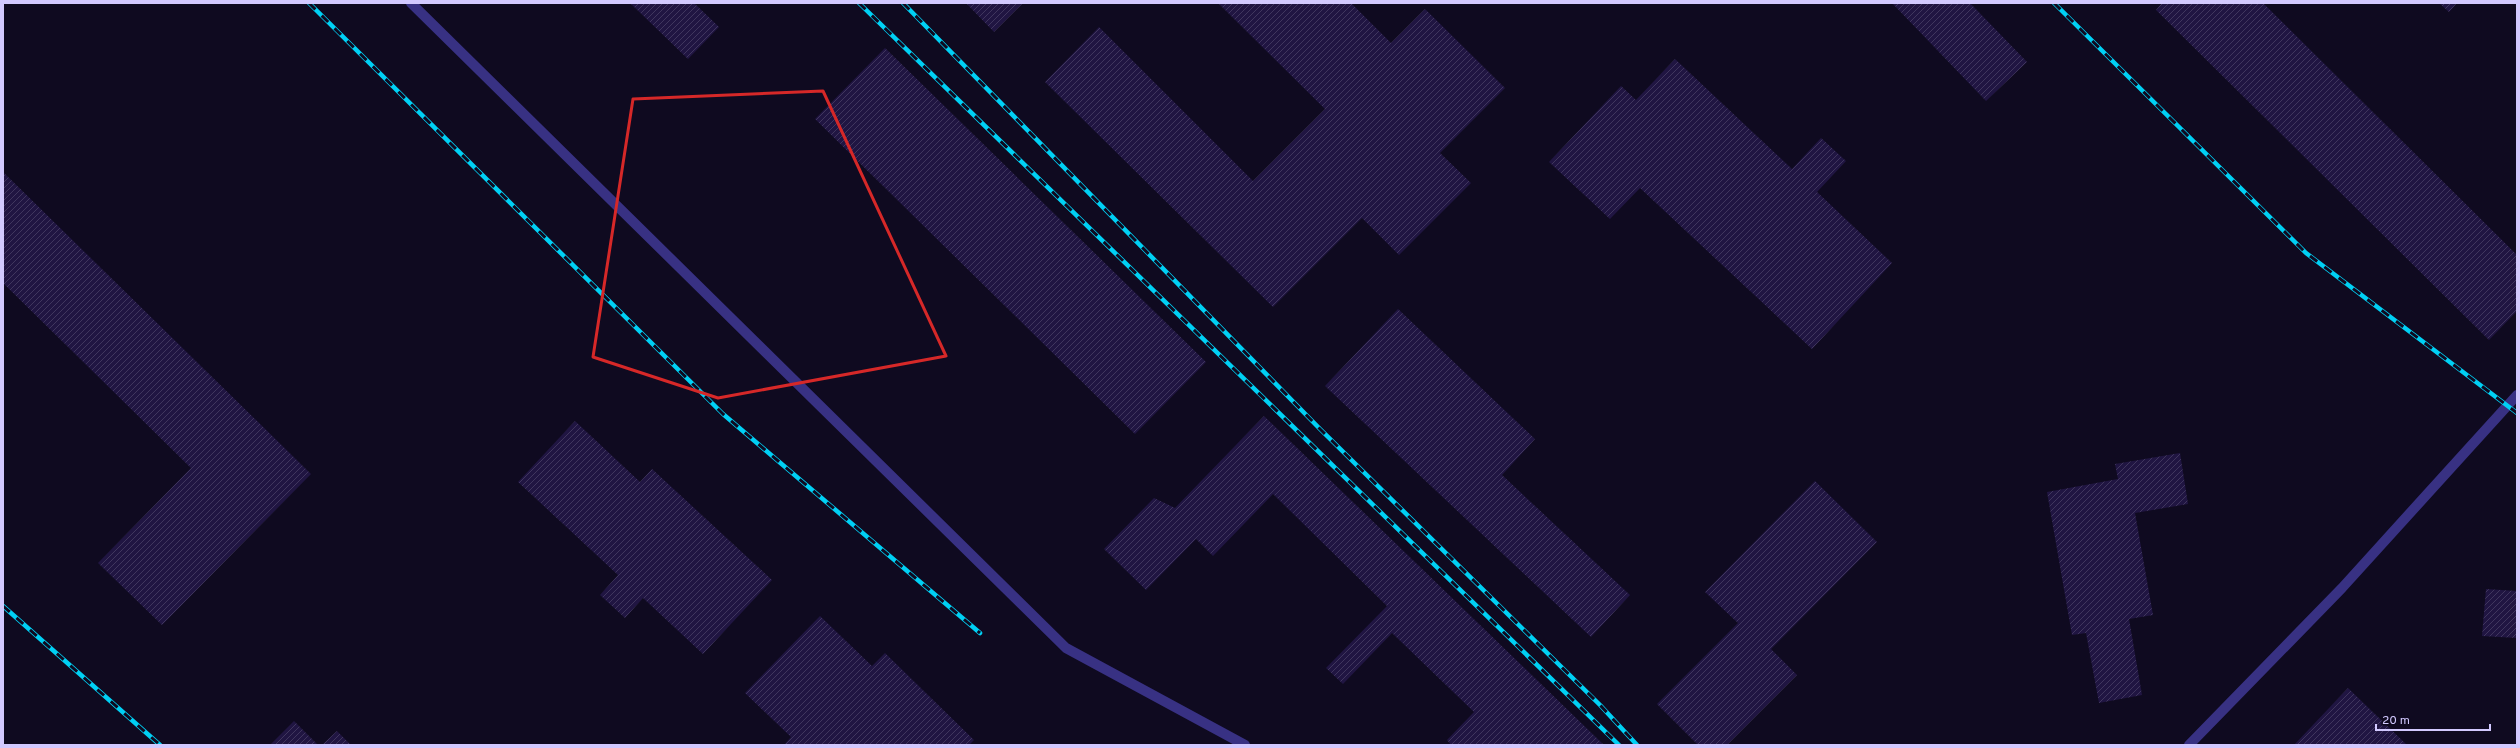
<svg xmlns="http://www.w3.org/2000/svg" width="2520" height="748" viewBox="0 0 2520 748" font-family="Overpass,sans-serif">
	<defs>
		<pattern id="building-hatch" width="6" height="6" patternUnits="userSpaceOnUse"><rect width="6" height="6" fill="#201542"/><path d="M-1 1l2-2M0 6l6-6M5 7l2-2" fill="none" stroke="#40365e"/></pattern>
	</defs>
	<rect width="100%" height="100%" fill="#0f0a20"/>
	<path fill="url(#building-hatch)" d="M630 3H694L719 27 688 59Z
		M966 3H1023L994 32Z
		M1218 3H1351L1391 43 1425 9 1505 88 1440 153 1471 183 1399 255 1362 218 1273 307 1045 82 1099 27 1253 181 1325 109Z
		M1892 3H1970L2027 62 1986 101Z
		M2162 3H2263L2517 255V311L2489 340 2156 10Z
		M2439 3H2457L2449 12Z
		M885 48 1206 362 1135 434 815 119Z
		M1675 59 1792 169 1821 138 1846 161 1817 192 1892 263 1812 349 1640 188 1610 219 1549 162 1621 86 1636 100Z
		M3 172 311 474 162 625 98 563 191 468 3 283Z
		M1398 309 1535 439 1502 475 1630 595 1591 637 1325 386Z
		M1264 416 1604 745H1451L1447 740 1474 712 1392 633 1343 684 1326 668 1387 606 1273 494 1213 556 1196 539 1146 590 1104 549 1154 498 1175 508Z
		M575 421 640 482 652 469 772 580 703 654 643 598 625 618 600 595 618 575 518 482Z
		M2180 453 2188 504 2135 513 2153 615 2129 619 2142 695 2099 703 2086 633 2072 635 2047 492 2118 479 2115 464Z
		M1815 481 1877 542 1771 649 1797 675 1727 745H1698L1657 704 1738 623 1705 592Z
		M2486 589 2517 591V638L2482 636Z
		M820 616 872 666 885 653 974 740 969 745H784L791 737 745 693Z
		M2348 688 2407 745H2294Z
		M294 721 318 745H270Z
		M337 731 351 745H322Z"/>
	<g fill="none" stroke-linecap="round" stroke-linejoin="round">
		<path stroke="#383183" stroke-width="10" d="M411 3 1066 648 1245 745
			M2189 745 2342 588 2517 395"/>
		<g stroke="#00d0f4" stroke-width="4.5">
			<path id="rail" d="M309 3 723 414 980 633
				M859 3 1619 745
				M903 3 1320 429 1600 705 1637 745
				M2054 3 2306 253 2517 413
				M3 606 160 745"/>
		</g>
		<use href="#rail" stroke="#0f0a20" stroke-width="3" stroke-dasharray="9" stroke-linecap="butt"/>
	</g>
	<path fill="none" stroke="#d62828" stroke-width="3" stroke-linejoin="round" d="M823 91 946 356 718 398 593 357 633 99Z"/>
	<rect width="2520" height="748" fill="none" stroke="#d2c9ff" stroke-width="8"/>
	<path d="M2376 724v6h114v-6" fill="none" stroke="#d2c9ff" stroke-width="2"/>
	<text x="2382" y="724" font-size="12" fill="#d2c9ff" stroke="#0f0a20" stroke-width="3" paint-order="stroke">20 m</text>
</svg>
